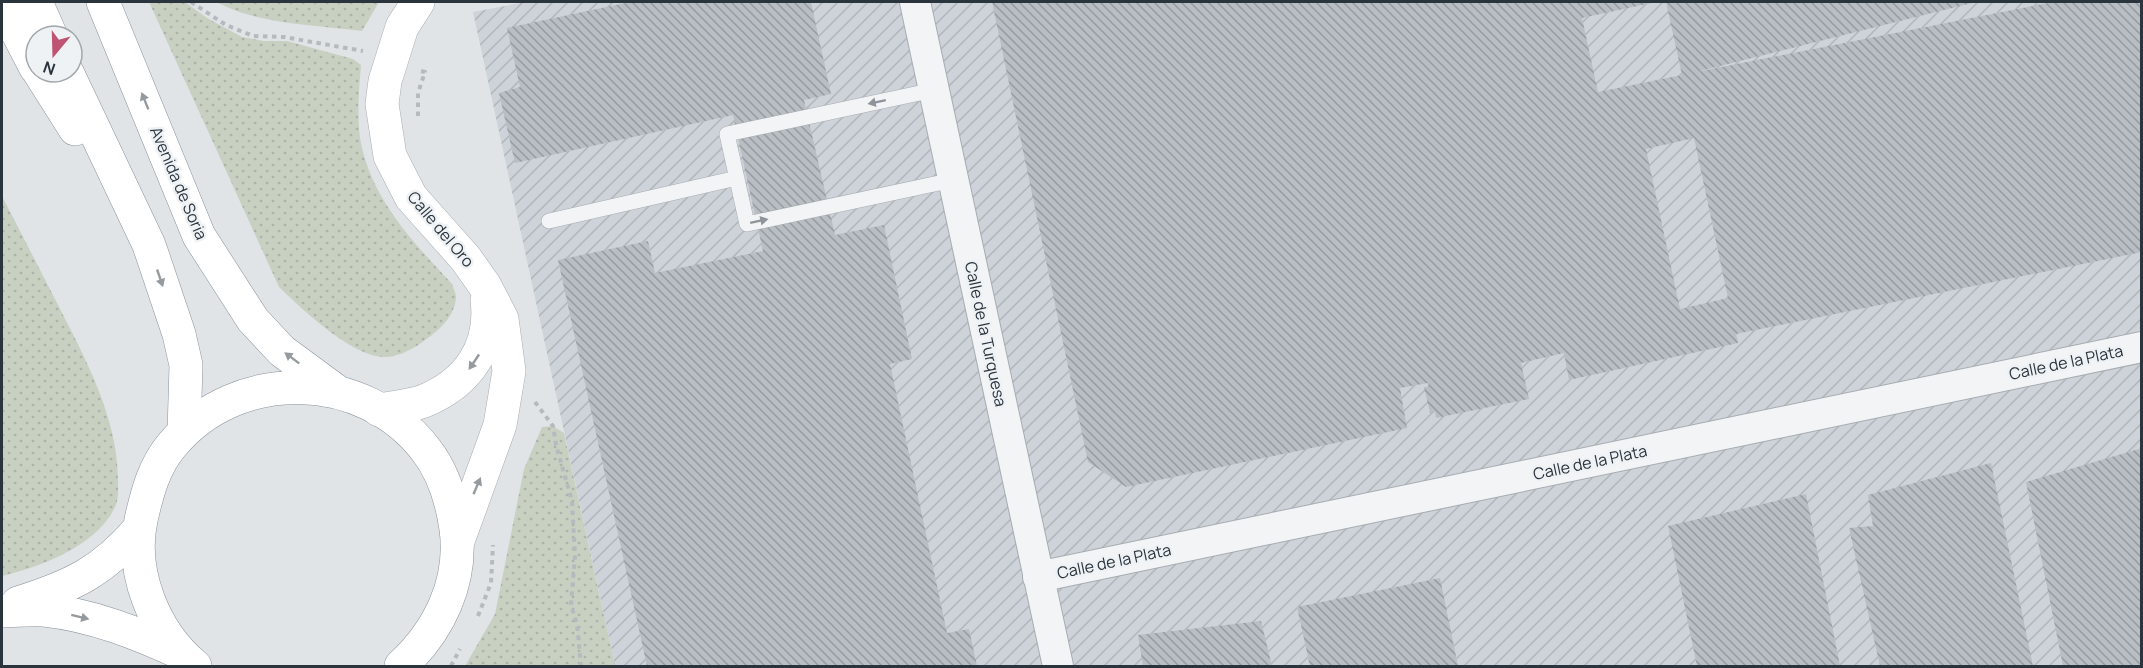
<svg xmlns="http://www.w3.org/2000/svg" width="2143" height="668" viewBox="0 0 2143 668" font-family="Manrope,sans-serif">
	<defs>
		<pattern id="industrial-furrows" width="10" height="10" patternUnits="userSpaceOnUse" patternTransform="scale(1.5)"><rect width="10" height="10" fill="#ced3d9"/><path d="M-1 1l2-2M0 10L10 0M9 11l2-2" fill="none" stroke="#b1b6bb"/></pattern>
		<pattern id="grass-dots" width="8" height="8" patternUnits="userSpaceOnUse" patternTransform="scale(1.5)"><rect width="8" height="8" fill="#c8d0c2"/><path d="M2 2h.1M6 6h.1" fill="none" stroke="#acb3a8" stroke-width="1.8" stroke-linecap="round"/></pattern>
		<pattern id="building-back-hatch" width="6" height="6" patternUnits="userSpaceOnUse" patternTransform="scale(1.5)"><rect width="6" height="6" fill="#b8bec3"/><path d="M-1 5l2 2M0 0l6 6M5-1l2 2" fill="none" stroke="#969ba0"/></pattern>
	</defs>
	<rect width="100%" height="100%" fill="#e0e4e7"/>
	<path fill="url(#industrial-furrows)" d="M525 2H2141V666H615L473 12Z"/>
	<path fill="url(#grass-dots)" d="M149 2H185L207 18 242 37 264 41H287L353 59 361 65C359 89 356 124 362 148 375 203 415 244 452 284 453 288 456 293 456 297 456 309 447 322 439 329 425 341 406 356 386 357 353 358 302 309 279 287Z
		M217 2H379L362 31C318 25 255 24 217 2Z
		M2 196C20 231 38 266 56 301 84 356 118 417 118 480 118 489 119 499 115 507 97 546 40 567 2 576Z
		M553 426 564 433 615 666H465L495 614 524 469 542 427Z"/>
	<path fill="url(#building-back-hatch)" fill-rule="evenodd" d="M630 2H811L831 94 804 100 835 235 884 225 912 359 890 364 947 633 969 629 977 666H647L558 260 648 241 655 273 763 251 733 115 515 163 499 93 520 87 507 28Z
		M992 2H1656L1582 18 1598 92 1682 75 1666 2H1976L1696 72 2053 2H2142V252L1736 334 1738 343 1569 380 1564 353 1521 363 1529 399 1436 418 1435 412 1430 413 1424 387H1429L1428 383 1400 388 1407 428 1126 487 1088 462ZM1694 138 1728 298 1680 309 1646 149Z
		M2142 448V666H2063L2026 482Z
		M1991 463 2033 666H1880L1849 528 1873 526 1868 495Z
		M1806 494 1840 666H1697L1668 526Z
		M1440 578 1458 666H1310L1297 607Z
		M1261 621 1272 666H1143L1138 635Z"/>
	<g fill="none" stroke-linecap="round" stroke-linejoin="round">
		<g stroke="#a6acb1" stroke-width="16">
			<path id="lane" d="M934 90 727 134 747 224 953 180
				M549 221 737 178"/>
		</g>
		<g stroke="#a6acb1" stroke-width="32">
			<path id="street" d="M915 2 1058 666
				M1038 577 2142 347"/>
		</g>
		<g stroke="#a6acb1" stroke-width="34">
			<path id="secondary" d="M418 2 402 27 385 81 382 104 390 156 411 197 466 259 485 286 502 319 509 371 500 425 458 541
				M379 410C394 407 410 406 424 401 468 383 493 347 487 300"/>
		</g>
		<g stroke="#89939c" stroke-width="34">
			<path id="highway" d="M36 2 51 36
				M103 2 199 236 253 320 282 351 335 390
				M2 3 36 68
				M39 72 75 129
				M67 72 149 245 179 334 186 365 184 432
				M18 603C72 586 102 572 139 529
				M2 611C15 611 30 609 44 610 92 615 137 633 181 653
				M195 666C154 632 130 572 141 520 147 493 154 466 172 445 237 366 364 369 426 450 444 473 452 501 456 529 463 582 439 631 401 666"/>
		</g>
		<path stroke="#b6babe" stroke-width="4" stroke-dasharray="4.5 4.5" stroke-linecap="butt" d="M191 2 226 25 253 36 284 37 363 51
			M418 116V93L425 72 421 71
			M535 402 553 426 556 445 572 501 575 556 571 605 577 624 581 666
			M478 616 491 583 493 545
			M451 666 460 649"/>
		<use href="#lane" stroke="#f2f4f6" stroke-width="15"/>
		<use href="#street" stroke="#f2f4f6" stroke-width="30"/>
		<use href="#secondary" stroke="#fff" stroke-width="33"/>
		<use href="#highway" stroke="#fff" stroke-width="33"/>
	</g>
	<defs><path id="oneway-solid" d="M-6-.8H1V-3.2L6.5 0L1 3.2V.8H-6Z" transform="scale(1.5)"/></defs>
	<g fill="#949a9e">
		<use href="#oneway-solid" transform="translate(145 101) rotate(-112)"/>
		<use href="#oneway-solid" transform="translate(160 278) rotate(71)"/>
		<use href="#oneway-solid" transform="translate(292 358) rotate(-143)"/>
		<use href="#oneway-solid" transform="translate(474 362) rotate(124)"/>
		<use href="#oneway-solid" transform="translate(477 486) rotate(-67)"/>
		<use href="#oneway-solid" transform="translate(80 617) rotate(14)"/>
	</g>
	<g fill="#8e949a">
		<use href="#oneway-solid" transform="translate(877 102) rotate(168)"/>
		<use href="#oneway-solid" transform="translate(759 221) rotate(-12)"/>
	</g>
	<g text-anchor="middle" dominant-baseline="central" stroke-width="5" stroke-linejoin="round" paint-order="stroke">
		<g font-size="16" fill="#2a343d" stroke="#eff2f5">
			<text transform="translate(179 183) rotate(67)">Avenida de Soria</text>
			<text transform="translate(441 229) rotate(50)">Calle del Oro</text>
			<text transform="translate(986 334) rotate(78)">Calle de la Turquesa</text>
			<text transform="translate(2066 362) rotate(-12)">Calle de la Plata</text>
			<text transform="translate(1590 462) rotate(-12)">Calle de la Plata</text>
			<text transform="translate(1114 561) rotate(-12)">Calle de la Plata</text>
		</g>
	</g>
	<rect width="2143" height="668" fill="none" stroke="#2a343d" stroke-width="6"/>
	<g transform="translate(54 54) rotate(199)"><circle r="28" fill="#eff2f5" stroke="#a0a6ab" stroke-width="1.5"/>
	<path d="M0-4.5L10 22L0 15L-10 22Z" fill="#be5372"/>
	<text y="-9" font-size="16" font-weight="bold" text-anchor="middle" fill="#2a343d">N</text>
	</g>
</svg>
